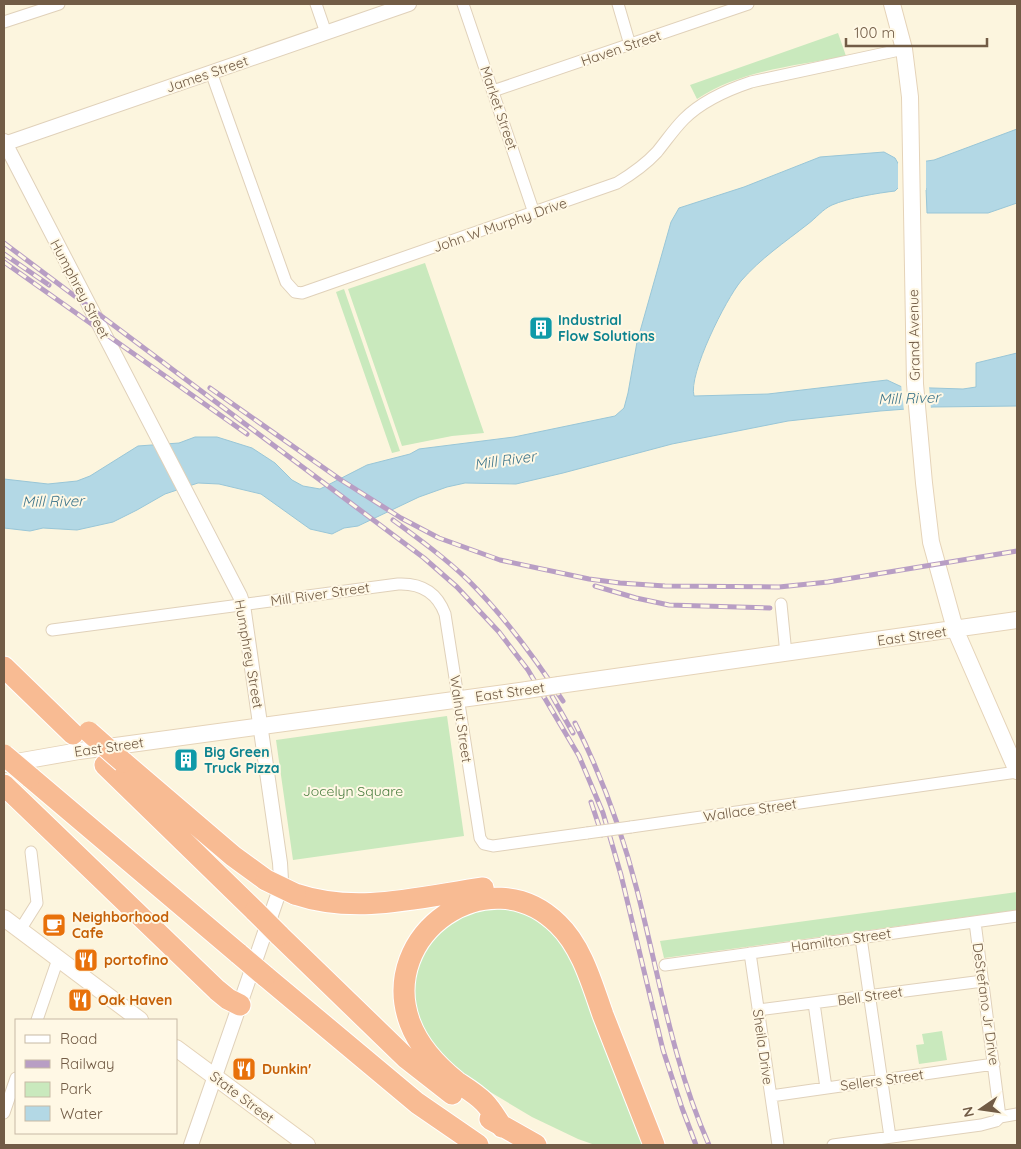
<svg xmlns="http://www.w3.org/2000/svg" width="1021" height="1149" viewBox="0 0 1021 1149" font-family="Quicksand,sans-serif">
	<rect width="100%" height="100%" fill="#fcf5de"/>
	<path fill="#c9e9bd" d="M838 33 846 56C795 66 741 70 697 99L690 85Z
		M425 263 484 433 452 436 402 446 348 289Z
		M344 289 400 451 392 453 336 292Z
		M447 716 464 836 293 860 276 740Z
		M1017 892V910L664 958 660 941Z
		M478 908 521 909 565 943 645 1145H595L578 1139 532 1117 465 1077 445 1060 417 1020 411 996 414 971 436 931Z
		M942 1031 947 1060 919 1064 916 1045 924 1044 922 1034Z"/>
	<path fill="#b3d8e5" stroke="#99c6d7" d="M1017 129V203L988 213H927L926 188H898L895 191C878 193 848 198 832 205 823 209 816 218 808 224 785 242 760 259 741 281 726 299 688 374 694 396L768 394 887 380 902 387 963 389 976 387V363L1017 353V406L933 407 880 411 788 421 672 444 563 473 516 484 465 483 447 487 419 497 358 526 344 528 332 534 310 529 261 494 219 484 198 483 165 494 137 510 113 522 77 530 43 528 30 531 4 528V479L48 484 77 481 90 476 138 446 179 443 195 437H217L252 448 275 463 292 480 303 486 320 489 367 465 410 454 419 449 514 437 615 416 624 408 628 393 637 342 671 222 679 208 744 187 820 157 884 152 895 158 899 165 934 160Z"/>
	<path fill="#fcf5de" d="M926 160V190L898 191V163Z
		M901 384 929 386 931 409 904 411Z"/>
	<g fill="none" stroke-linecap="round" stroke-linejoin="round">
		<g stroke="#e0d1ba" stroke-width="13">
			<path id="minor" d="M316 4 326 33
				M463 4 534 213
				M618 4 630 45
				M4 22 59 4
				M211 72 286 282 295 292 302 293 617 183C632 174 645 165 657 152 666 141 674 129 684 119 702 101 727 90 751 82L904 49
				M493 91 748 4
				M781 604 786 654
				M52 630 398 584C421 583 437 592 445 614L480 838 484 844 493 846 587 833
				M631 827 1017 772
				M975 922 1000 1117
				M20 930 37 903 31 852
				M861 938 890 1137
				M750 953 778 1145
				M665 965 1017 916
				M814 1003 826 1088
				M758 1010 983 981
				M37 1020 58 959
				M771 1096 994 1064
				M4 1113 16 1078
				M1000 1117 1017 1114
				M833 1145 981 1125 996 1121 1000 1117"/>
		</g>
		<g stroke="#e0d1ba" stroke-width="16">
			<path id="tertiary" d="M4 141 240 596 243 605 280 863 281 880 279 892 191 1145
				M4 144 409 4"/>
		</g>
		<g stroke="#e5d3b8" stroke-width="18">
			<path id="secondary" d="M892 4 904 49 910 97 915 384 924 483 931 542 955 629 1017 771
				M559 685 1017 620
				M5 764 79 751 527 690
				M4 918 140 1020
				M176 1048 307 1145"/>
		</g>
		<g stroke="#fff" stroke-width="23">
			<path id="motorway" d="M4 667 73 734
				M123 762 233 856 266 880
				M105 765 255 911
				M30 777 239 954
				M4 785 217 990 228 999 240 1005
				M295 894C357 915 420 897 483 888
				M279 935 406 1058 452 1094
				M265 976 417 1103 478 1145
				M490 1119 536 1145
				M502 1127C496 1118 491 1109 484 1102 476 1094 466 1088 457 1082 437 1066 419 1047 410 1023 377 934 489 856 558 924 582 947 592 984 603 1015 620 1058 637 1102 654 1145"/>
		</g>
		<use href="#minor" stroke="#fff" stroke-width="11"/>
		<use href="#tertiary" stroke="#fff" stroke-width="14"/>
		<use href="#secondary" stroke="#fff" stroke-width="16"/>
		<use href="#motorway" stroke="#f8bb93" stroke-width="21"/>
		<g stroke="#b89ec4" stroke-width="5">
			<path id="rail" d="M4 243 424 558 457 587 499 632 528 670 579 756 603 813 621 875 663 1050 682 1108 696 1145
				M4 254 49 285
				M4 262 247 434
				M210 388 341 480 401 518 439 538 500 560 589 579 620 583 665 586 779 587 828 582 1017 551
				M393 520C419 539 445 558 468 580 504 616 535 658 563 701
				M595 586 636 598 669 605 770 608
				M552 696 573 733
				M575 723C602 776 622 832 637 890 659 976 673 1064 709 1145
				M591 802 602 835"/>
		</g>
		<use href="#rail" stroke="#fff8e5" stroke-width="3" stroke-dasharray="9" stroke-linecap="butt"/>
		<g stroke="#e0d1ba" stroke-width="13" stroke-linecap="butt">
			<path id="minor-bridge" d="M587 833 631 827"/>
		</g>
		<g stroke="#e5d3b8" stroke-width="18" stroke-linecap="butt">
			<path id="secondary-bridge" d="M527 690 559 685"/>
		</g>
		<g stroke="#fff" stroke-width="23" stroke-linecap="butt">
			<path id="motorway-bridge" d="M89 732 123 762
				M4 755 30 777
				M266 880 295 894
				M255 911 279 935
				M239 954 265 976"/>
		</g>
		<use href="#minor-bridge" stroke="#fff" stroke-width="11"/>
		<use href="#secondary-bridge" stroke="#fff" stroke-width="16"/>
		<use href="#motorway-bridge" stroke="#f8bb93" stroke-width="21"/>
	</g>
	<defs>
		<g id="building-square" transform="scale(1.25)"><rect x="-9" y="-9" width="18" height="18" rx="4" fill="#0f9aa8" stroke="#fff8e5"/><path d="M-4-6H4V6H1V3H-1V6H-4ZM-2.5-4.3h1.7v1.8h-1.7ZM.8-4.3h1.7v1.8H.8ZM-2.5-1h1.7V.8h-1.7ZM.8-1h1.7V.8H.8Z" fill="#fff"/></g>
		<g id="cafe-square" transform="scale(1.25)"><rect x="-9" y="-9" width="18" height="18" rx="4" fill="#e8710a" stroke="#fff8e5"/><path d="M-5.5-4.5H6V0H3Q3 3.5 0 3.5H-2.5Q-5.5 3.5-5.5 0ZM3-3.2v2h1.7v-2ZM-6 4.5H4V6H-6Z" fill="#fff"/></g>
		<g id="restaurant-square" transform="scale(1.25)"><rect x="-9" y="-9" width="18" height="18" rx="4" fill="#e8710a" stroke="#fff8e5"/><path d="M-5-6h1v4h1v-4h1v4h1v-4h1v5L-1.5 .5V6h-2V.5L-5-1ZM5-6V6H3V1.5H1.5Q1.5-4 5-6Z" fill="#fff"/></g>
	</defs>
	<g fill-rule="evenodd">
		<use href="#building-square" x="541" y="328"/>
		<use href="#building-square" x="186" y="760"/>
		<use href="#cafe-square" x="54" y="925"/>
		<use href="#restaurant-square" x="86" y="960"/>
		<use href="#restaurant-square" x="80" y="1000"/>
		<use href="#restaurant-square" x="244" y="1069"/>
	</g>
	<g text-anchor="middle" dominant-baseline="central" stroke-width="4" stroke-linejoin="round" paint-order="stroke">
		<g font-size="14" fill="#725c46" stroke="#fff8e5">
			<text transform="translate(621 48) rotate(-19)">Haven Street</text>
			<text transform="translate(207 74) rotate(-19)">James Street</text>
			<text transform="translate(499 108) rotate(71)">Market Street</text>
			<text transform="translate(500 225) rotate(-19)">John W Murphy Drive</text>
			<text transform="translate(80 289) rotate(62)">Humphrey Street</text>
			<text transform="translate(914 335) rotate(-91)">Grand Avenue</text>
			<text transform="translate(320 594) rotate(-8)">Mill River Street</text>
			<text transform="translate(912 636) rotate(-8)">East Street</text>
			<text transform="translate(249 654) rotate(80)">Humphrey Street</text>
			<text transform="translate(510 692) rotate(-8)">East Street</text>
			<text transform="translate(461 719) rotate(82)">Walnut Street</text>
			<text transform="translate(109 747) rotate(-8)">East Street</text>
			<text transform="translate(750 810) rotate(-8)">Wallace Street</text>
			<text transform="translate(841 940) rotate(-8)">Hamilton Street</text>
			<text transform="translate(870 996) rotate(-8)">Bell Street</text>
			<text transform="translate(986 1004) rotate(82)">DeStefano Jr Drive</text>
			<text transform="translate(763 1047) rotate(82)">Sheila Drive</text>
			<text transform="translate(882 1080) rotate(-8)">Sellers Street</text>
			<text transform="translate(242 1097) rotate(37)">State Street</text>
		</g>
		<g font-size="14" font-weight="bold" fill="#0d838f" stroke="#fff8e5" text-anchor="start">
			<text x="558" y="320">Industrial<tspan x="558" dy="16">Flow Solutions</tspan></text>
			<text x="204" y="752">Big Green<tspan x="204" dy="16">Truck Pizza</tspan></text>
		</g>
		<g font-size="14" fill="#4b7e40" stroke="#fff8e5">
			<text x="353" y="791">Jocelyn Square</text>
		</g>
		<g font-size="14" font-weight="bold" fill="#c56008" stroke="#fff8e5" text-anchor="start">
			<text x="72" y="917">Neighborhood<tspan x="72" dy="16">Cafe</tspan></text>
			<text x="104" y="960">portofino</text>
			<text x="98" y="1000">Oak Haven</text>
			<text x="262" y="1069">Dunkin'</text>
		</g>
		<g font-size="15" font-style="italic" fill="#42788d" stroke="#fff8e5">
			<text transform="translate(909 398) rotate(-2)">Mill River</text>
			<text transform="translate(505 460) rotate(-8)">Mill River</text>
			<text transform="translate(53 501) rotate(-1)">Mill River</text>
		</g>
	</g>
	<rect width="1021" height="1149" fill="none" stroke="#725c46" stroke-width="10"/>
	<rect x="15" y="1019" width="162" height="115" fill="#fff8e5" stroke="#c7baa5"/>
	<rect x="25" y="1035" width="25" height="8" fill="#ffffff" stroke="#c7baa5"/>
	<text x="60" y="1044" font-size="15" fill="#725c46">Road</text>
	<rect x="25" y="1060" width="25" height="8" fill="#b89ec4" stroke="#c7baa5"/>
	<text x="60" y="1069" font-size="15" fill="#725c46">Railway</text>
	<rect x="25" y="1082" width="25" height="15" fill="#c9e9bd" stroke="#c7baa5"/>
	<text x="60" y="1094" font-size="15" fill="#725c46">Park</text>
	<rect x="25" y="1106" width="25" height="15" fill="#b3d8e5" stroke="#c7baa5"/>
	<text x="60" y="1119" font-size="15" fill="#725c46">Water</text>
	<g transform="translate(981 1109) rotate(257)" stroke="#fff8e5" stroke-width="4" paint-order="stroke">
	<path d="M0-4L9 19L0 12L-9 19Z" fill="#725c46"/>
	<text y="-8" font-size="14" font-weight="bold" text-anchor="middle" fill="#725c46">N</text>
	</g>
	<path d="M846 38v8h141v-8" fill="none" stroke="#725c46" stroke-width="2.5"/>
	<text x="854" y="38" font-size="15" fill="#725c46" stroke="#fff8e5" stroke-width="4" paint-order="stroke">100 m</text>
</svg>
